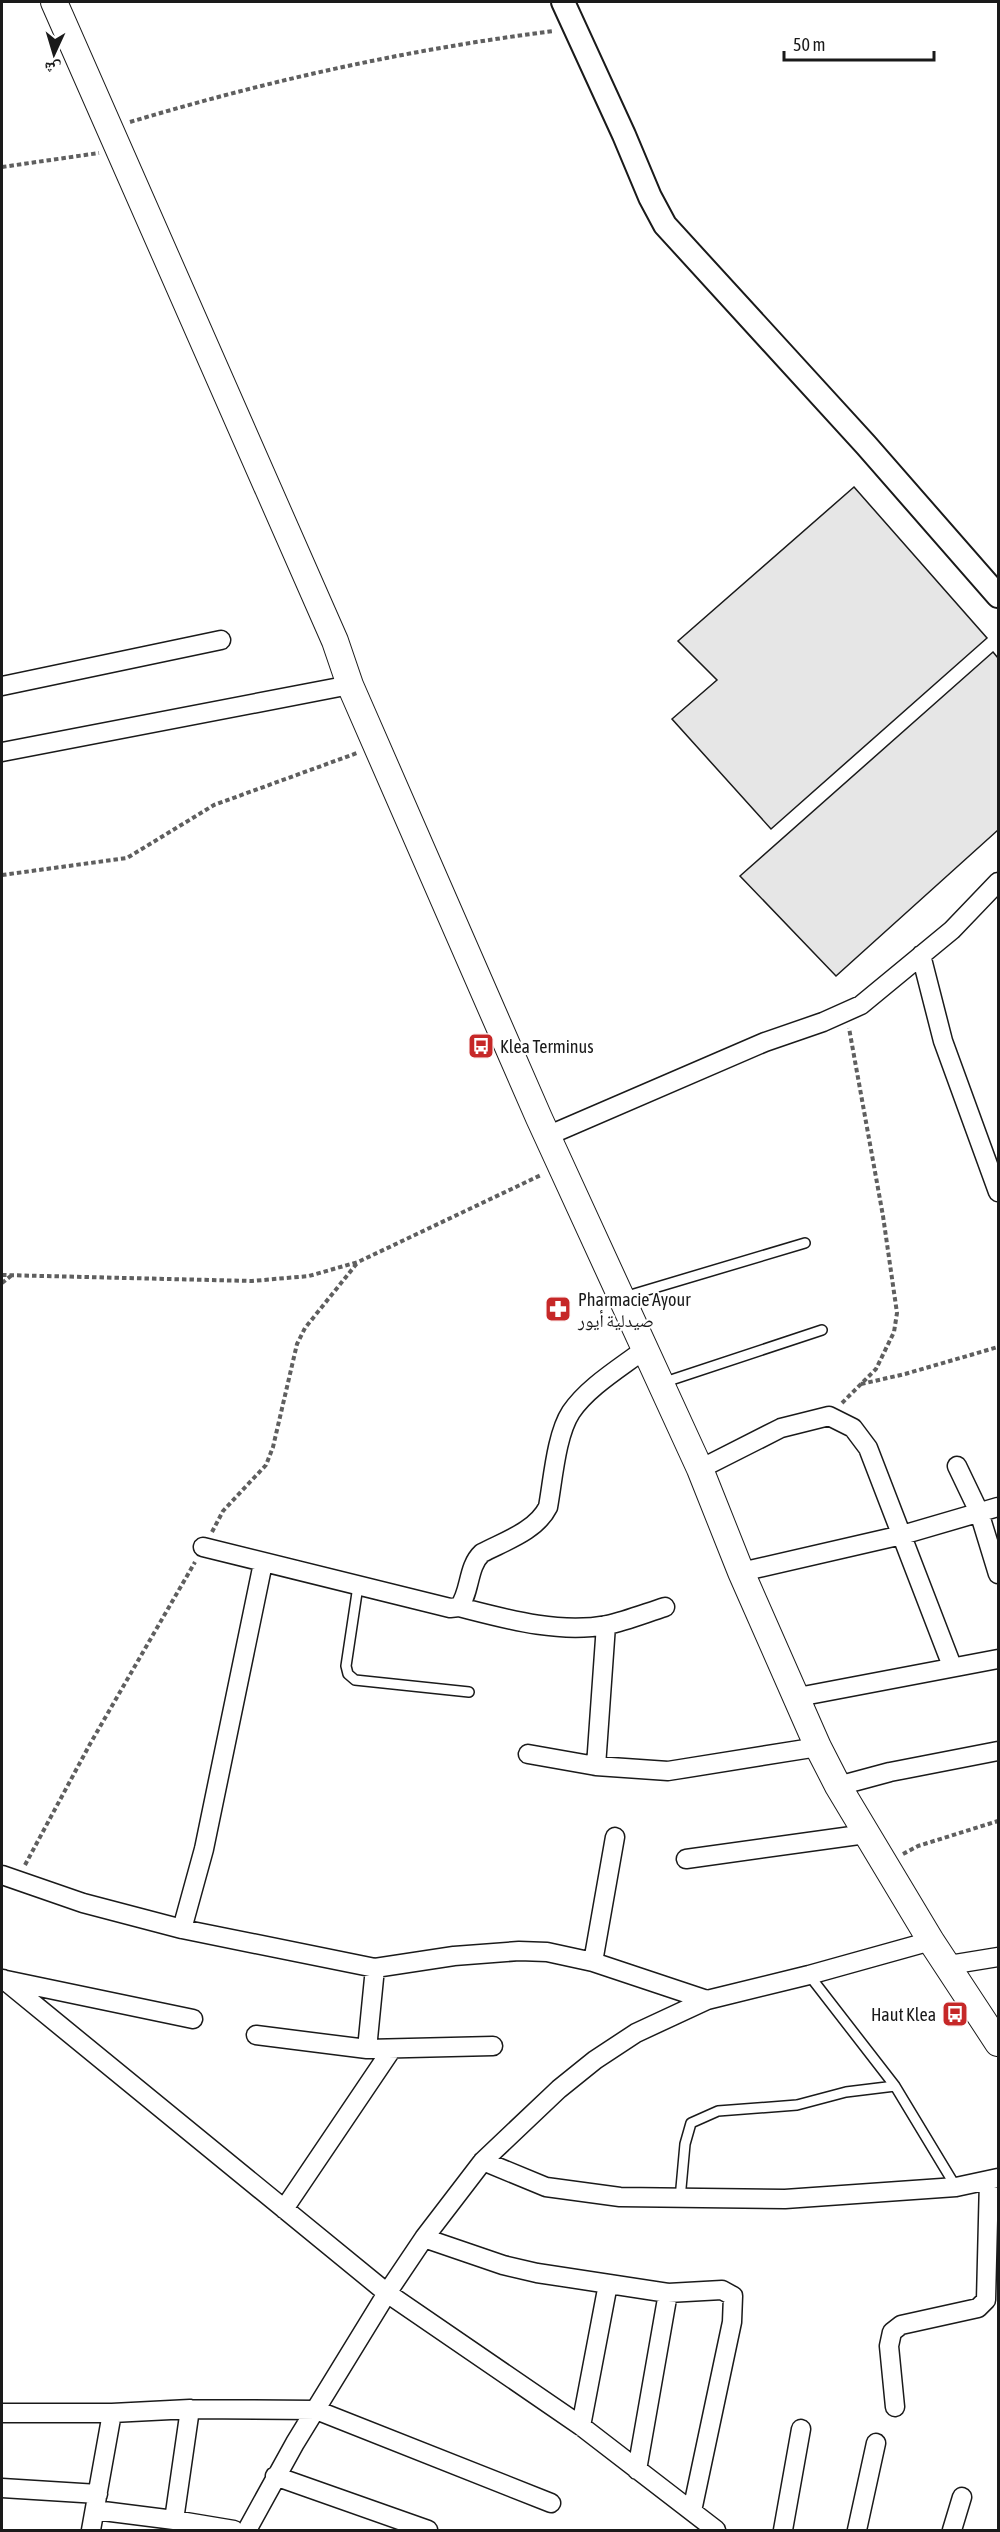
<svg xmlns="http://www.w3.org/2000/svg" width="1000" height="2532" viewBox="0 0 1000 2532" font-family="'Asap Condensed','Noto Naskh Arabic',sans-serif">
	<rect width="100%" height="100%" fill="#fff"/>
	<path fill="#e6e6e6" stroke="#1a1a1a" stroke-width="1.5" d="M854 487 987 638 771 829 672 719 717 680 678 641Z
		M993 652 998 658V830L836 976 740 876Z"/>
	<g fill="none" stroke-linecap="round" stroke-linejoin="round">
		<g stroke="#1a1a1a" stroke-width="12">
			<path id="service" d="M624 1297 805 1243
				M662 1383 822 1330
				M358 1586 346 1666 348 1674 355 1680 469 1692
				M809 1975 895 2086 956 2187
				M680 2199 685 2144 691 2123 718 2111 797 2105 846 2092 895 2086"/>
		</g>
		<g stroke="#1a1a1a" stroke-width="21">
			<path id="minor" d="M2 686 221 640
				M2 752 350 685
				M921 955 943 1041 998 1192
				M547 1136 765 1042 823 1022 861 1005 952 930 998 882
				M957 1466 979 1512 998 1574
				M700 1469 781 1428 829 1416 853 1428 868 1448 952 1666
				M203 1547 450 1608 459 1607C471 1591 467 1567 482 1553 505 1541 536 1531 548 1507 553 1480 556 1435 571 1412 588 1387 620 1368 645 1349
				M741 1572 902 1535 998 1507
				M459 1607C506 1619 558 1634 607 1625 626 1621 646 1613 665 1607
				M798 1697 998 1659
				M528 1754 596 1766 668 1771 818 1747
				M596 1766 606 1625
				M838 1786 890 1772 998 1751
				M686 1859 866 1834
				M2 1875 83 1903 182 1929 375 1968 454 1956 519 1951 547 1952 593 1962 707 2000
				M182 1929 204 1849 263 1563
				M593 1962 615 1837
				M949 1965 998 1957
				M3 1979 387 2293 581 2426 716 2530
				M6 1980 193 2019
				M256 2035 367 2049 493 2046
				M367 2049 375 1968
				M483 2161 546 2187 620 2197 785 2199 956 2187 998 2178
				M284 2209 392 2049
				M424 2238 503 2265 537 2273 668 2293 722 2290 733 2296 732 2322 692 2511
				M895 2407 889 2346 892 2332 901 2325 978 2308 986 2300 989 2180
				M2 2413H112
				M581 2426 608 2284
				M637 2470 668 2293
				M275 2476 428 2530
				M2 2488 98 2494
				M95 2510 174 2520 234 2530
				M174 2520 190 2409
				M91 2530 112 2413 190 2409 316 2410 551 2503
				M247 2530 295 2443 387 2293 424 2238 483 2161 559 2089 595 2060 636 2033 707 2000 809 1975 931 1941
				M783 2530 801 2429
				M857 2530 876 2443
				M952 2530 962 2497"/>
		</g>
		<g stroke="#1a1a1a" stroke-width="26">
			<path id="tertiary" d="M563 2 624 135 650 197 665 225 866 445 998 596"/>
		</g>
		<g stroke="#1a1a1a" stroke-width="28">
			<path id="secondary" d="M54 2 335 641 350 685 539 1118 700 1469 741 1572 818 1747 838 1786 931 1941 998 2043"/>
		</g>
		<path stroke="#5f5f5f" stroke-width="4" stroke-dasharray="4.5 3" stroke-linecap="butt" d="M130 122C270 80 410 49 554 31
			M2 167 99 153
			M2 875 127 858 214 805 357 753
			M2 1275 252 1281 309 1276 358 1262 541 1175
			M2 1283 12 1275
			M861 1384 905 1374 998 1347
			M842 1403 876 1369 894 1332 897 1313 883 1216 849 1028
			M212 1532 223 1511 266 1465 273 1447 297 1344 305 1328 358 1262
			M903 1854 918 1846 998 1821
			M25 1865 90 1744 195 1562"/>
		<use href="#service" stroke="#fff" stroke-width="9"/>
		<use href="#minor" stroke="#fff" stroke-width="18"/>
		<use href="#tertiary" stroke="#fff" stroke-width="22"/>
		<use href="#secondary" stroke="#fff" stroke-width="26"/>
	</g>
	<defs>
		<g id="bus-square" transform="scale(1.35)"><rect x="-9" y="-9" width="18" height="18" rx="4" fill="#c62828" stroke="#fff"/><path d="M-5-6H5V4H4V6H2V4H-2V6H-4V4H-5ZM-3.5-4V0h7V-4ZM-3.5 1.2v1.5H-2V1.2ZM2 1.2v1.5H3.5V1.2Z" fill="#fff"/></g>
		<g id="pharmacy-square" transform="scale(1.35)"><rect x="-9" y="-9" width="18" height="18" rx="4" fill="#c62828" stroke="#fff"/><path d="M-2-6h4v4h4v4h-4v4h-4v-4h-4v-4h4Z" fill="#fff"/></g>
	</defs>
	<g fill-rule="evenodd">
		<use href="#bus-square" x="481" y="1046"/>
		<use href="#pharmacy-square" x="558" y="1309"/>
		<use href="#bus-square" x="955" y="2014"/>
	</g>
	<g text-anchor="middle" dominant-baseline="central" stroke-width="4.5" stroke-linejoin="round" paint-order="stroke">
		<g font-size="18" fill="#1a1a1a" stroke="#fff" text-anchor="start">
			<text x="500" y="1046">Klea Terminus</text>
			<text x="578" y="1299">Pharmacie Ayour<tspan x="578" dy="21">صيدلية أيور</tspan></text>
			<text x="936" y="2014" text-anchor="end">Haut Klea</text>
		</g>
	</g>
	<rect width="1000" height="2532" fill="none" stroke="#1a1a1a" stroke-width="6"/>
	<g transform="translate(54 54) rotate(184)" stroke="#ffffff" stroke-width="4.5" paint-order="stroke">
	<path d="M0-4.5L10 22L0 15L-10 22Z" fill="#1a1a1a"/>
	<text y="-9" font-size="16" font-weight="bold" text-anchor="middle" fill="#1a1a1a">ش</text>
	</g>
	<path d="M784 51v9h150v-9" fill="none" stroke="#1a1a1a" stroke-width="3"/>
	<text x="793" y="51" font-size="18" fill="#1a1a1a" stroke="#ffffff" stroke-width="4.5" paint-order="stroke">50 m</text>
</svg>
